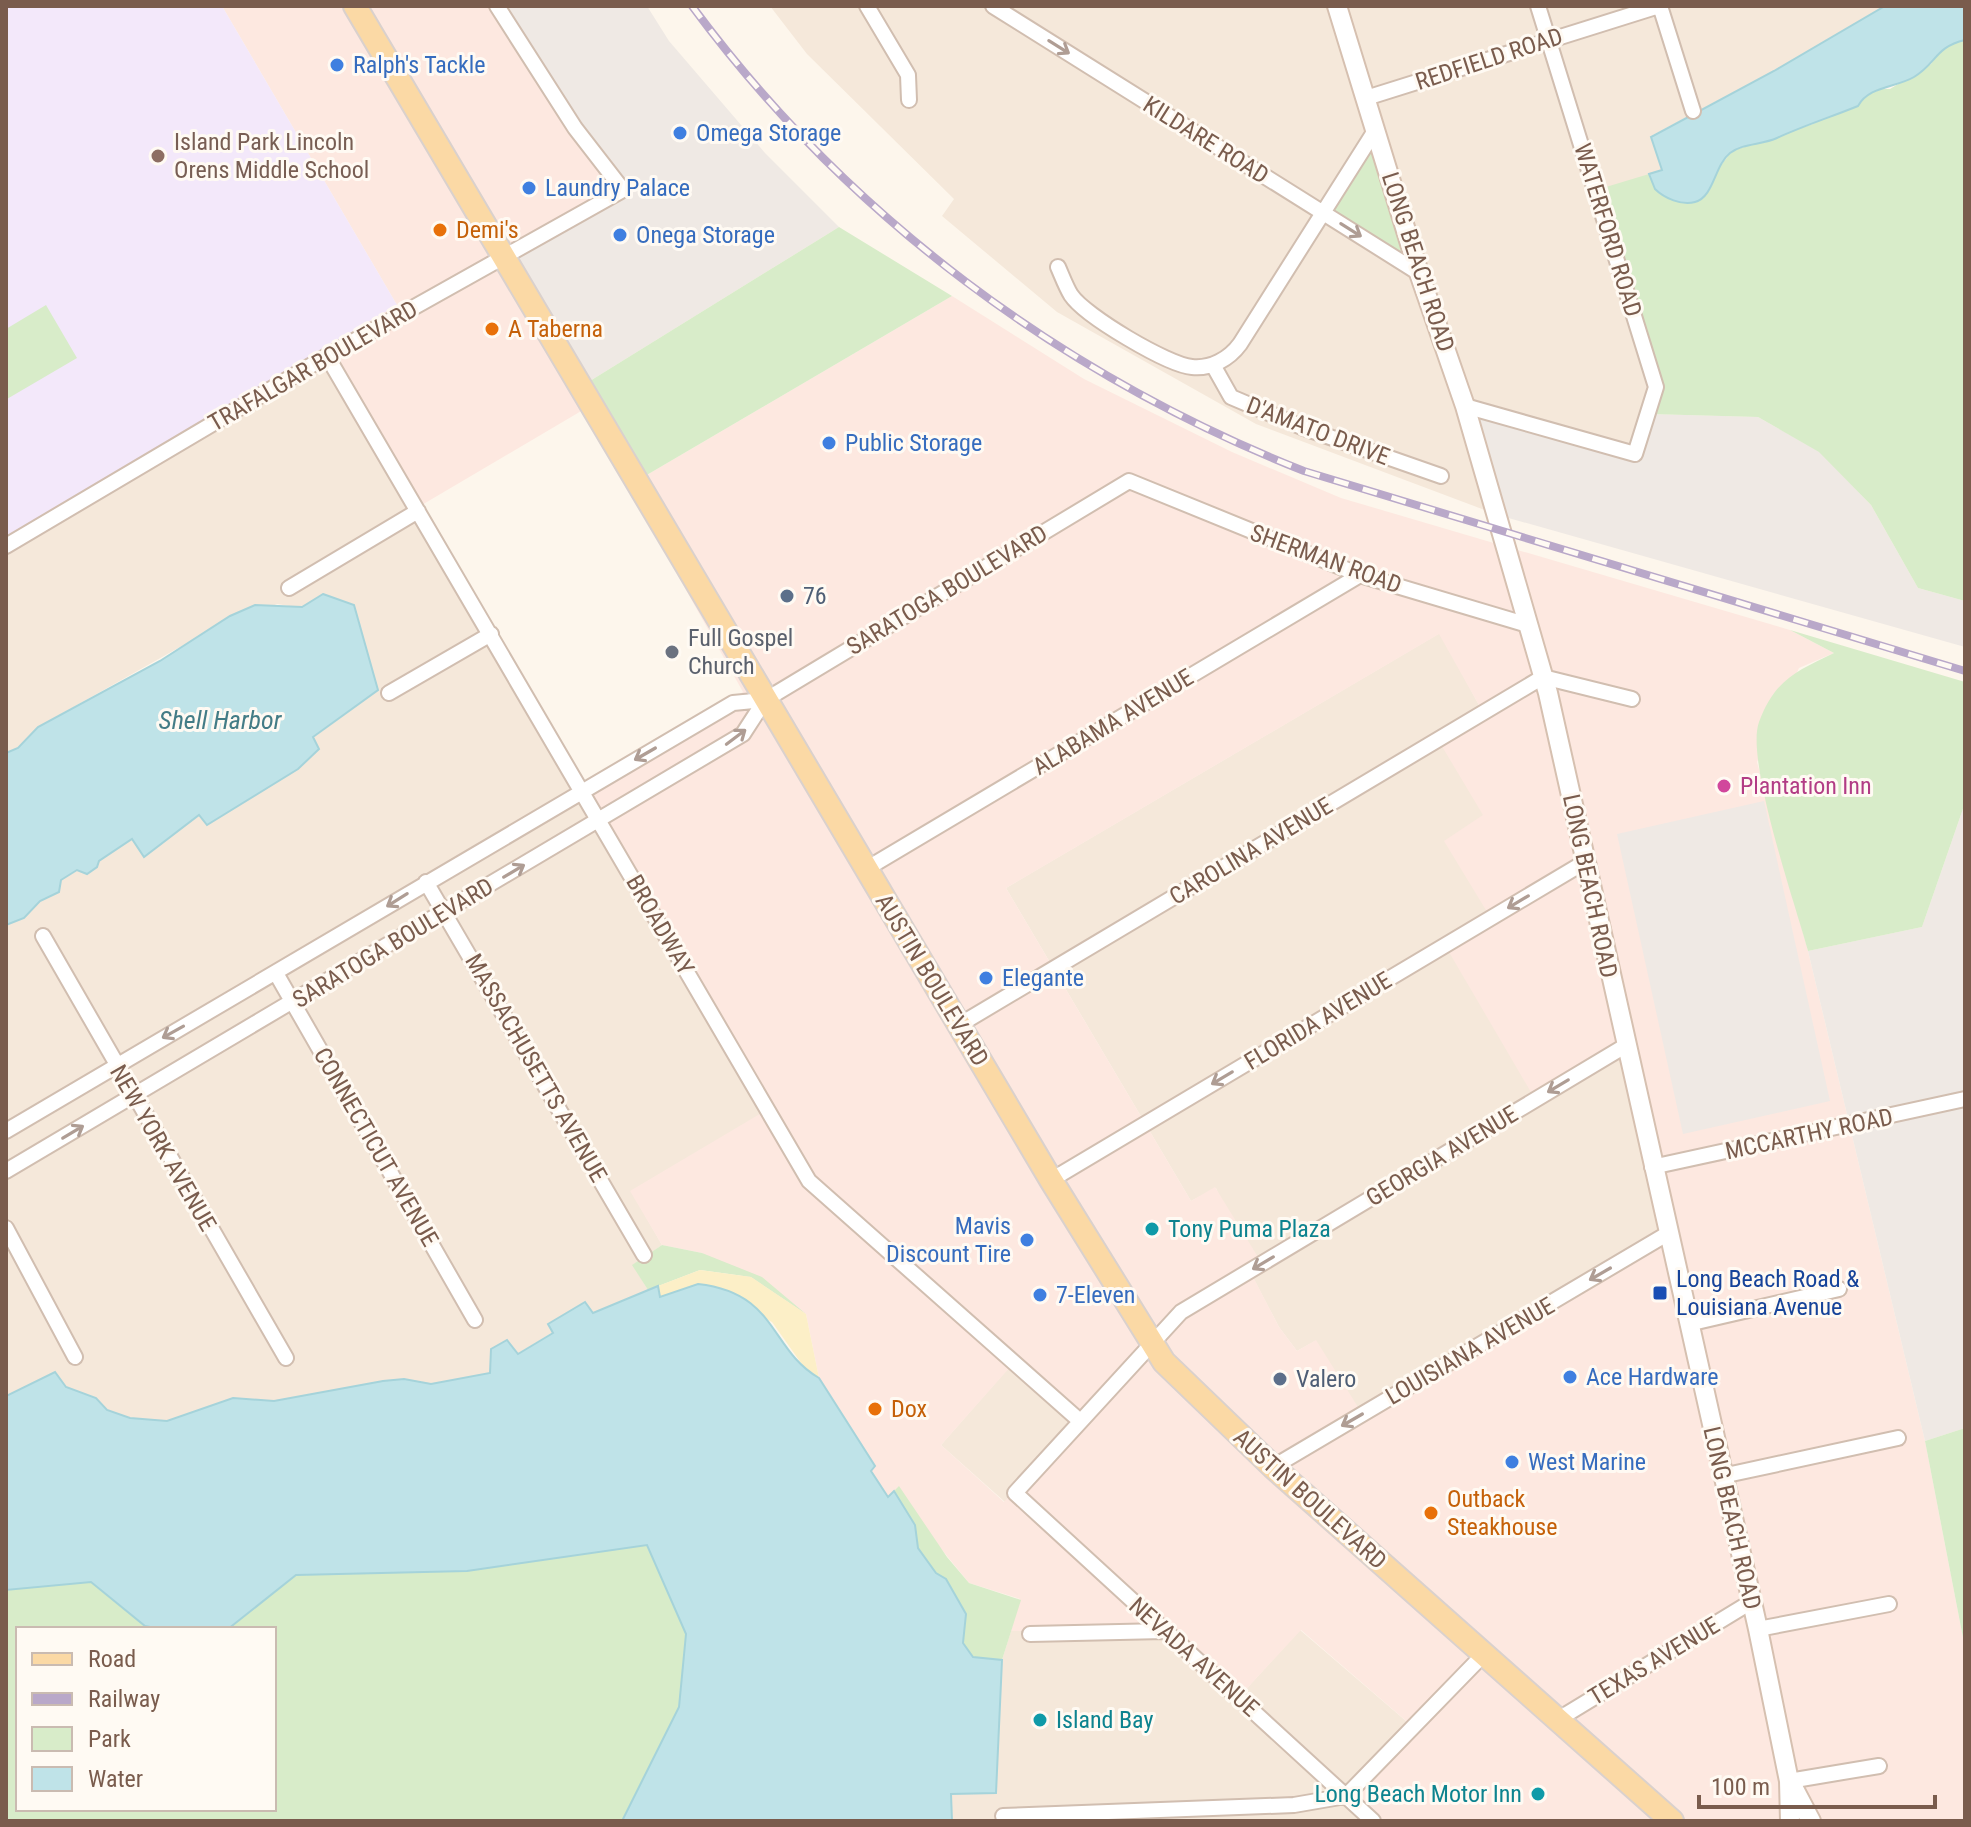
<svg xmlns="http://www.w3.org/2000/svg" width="1971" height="1827" viewBox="0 0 1971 1827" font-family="'Roboto Condensed',sans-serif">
	<rect width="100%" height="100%" fill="#fdf6ec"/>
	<path fill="#f5e8da" d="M770 6H1885L1774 71 1651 136 1662 170 1657 386 1637 453 1498 515 1256 424 1057 312 942 216 954 199 807 54Z
		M397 305 415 509 765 1112 631 1191 662 1245 633 1265 648 1290 592 1313 584 1302 548 1324 553 1332 517 1354 507 1340 490 1373 431 1384 404 1379 383 1381 274 1401 233 1398 167 1421 130 1418 107 1410 96 1398 66 1387 55 1372 6 1396V925L24 918 40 901 59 892 61 880 132 839 144 856 199 814 208 825 313 738 378 690 354 605 302 608 277 604 213 629 171 652 38 727 18 748 6 753V536Z
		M1440 633 1480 707 1438 738 1626 1053 1668 1237 1363 1416 1315 1341 1297 1351 1279 1327 1248 1268 1216 1188 1191 1201 1006 888Z
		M1012 1364 1077 1421 1005 1502 941 1445Z
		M1160 1629 1237 1699 1300 1630 1413 1727 1378 1821H952L951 1794 996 1793 1002 1660 1011 1631Z"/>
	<path fill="#fde8e0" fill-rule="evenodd" d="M222 6H495L618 188 588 407 415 509 322 350 397 305Z
		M952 296 1084 379 1232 452 1341 498 1790 630 1834 653 1799 668 1757 762 1808 951 1925 1441 1965 1648V1821H1808L1788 1782 1791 1821H1378L1351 1796 1412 1726 1301 1630 1237 1699 1160 1629 1011 1631 1020 1599 969 1583 894 1491 888 1497 871 1471 875 1466 819 1378 806 1314 702 1253 662 1245 630 1191 765 1111 580 790 743 692 628 486ZM1439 634 1480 707 1437 738 1483 815 1444 841 1492 920 1446 947 1535 1099 1626 1054 1667 1237 1363 1415 1316 1340 1297 1351 1279 1327 1249 1269 1261 1262 1215 1187 1191 1201 1006 888ZM1012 1365 1076 1421 1004 1502 941 1445Z"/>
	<path fill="#efe9e4" d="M496 6H647L669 41 765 153 839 227 577 389 499 255 618 189Z
		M1464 405 1636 453 1649 414 1758 417 1820 452 1871 505 1918 588 1965 601V647L1498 515Z
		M1764 801 1830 1101 1683 1134 1617 834Z
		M1965 803V1428L1925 1441 1808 951 1922 927Z"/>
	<path fill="#f3e8fa" d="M6 6H222L397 305 6 536Z"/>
	<path fill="#d8ecc9" d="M1965 40V601L1918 588 1871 505 1819 452 1758 417 1649 414 1657 386 1596 190 1649 174 1650 179 1709 192 1712 177 1732 151 1813 124 1876 89H1890L1931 64 1941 48Z
		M1375 140 1413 264 1329 212Z
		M839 227 952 296 628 486 577 389Z
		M46 305 77 358 7 399 6 329Z
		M1790 630 1965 682V803L1922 927 1808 951C1796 906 1745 760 1759 722 1775 679 1797 671 1834 653Z
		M662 1245 702 1253 762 1277 806 1314 751 1277 700 1270 648 1290 632 1265Z
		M1965 1428V1648L1925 1441Z
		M899 1486 947 1557 969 1583 1021 1600 1002 1660 972 1657 963 1643 966 1614 946 1579 936 1573 918 1548 915 1525 894 1491Z
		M647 1545 686 1633 679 1707 622 1821H6V1590L91 1582 145 1625 161 1629H18V1809H274V1629H228L296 1575 467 1571Z"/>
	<path fill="#fcefc7" d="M700 1270 751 1277 806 1314 819 1378 806 1370 772 1322 698 1284 660 1297 658 1286Z"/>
	<path fill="#bfe3e8" stroke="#a5d3da" stroke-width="2" d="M1885 6H1965V40C1935 47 1937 63 1914 77 1895 88 1869 86 1858 106 1831 117 1803 126 1777 138 1762 145 1743 143 1730 153 1714 166 1714 197 1695 202 1682 206 1664 198 1655 189L1649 174 1662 170 1651 137 1774 71Z
		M323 594 354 605 378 690 313 737 319 749 298 769 207 825 199 815 144 857 132 839 99 861 97 867 87 874 77 870 61 880 59 892 40 901 24 918 6 925V753L18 748 38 727 160 661 230 616 255 605 302 607Z
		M698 1284C778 1293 769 1349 819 1378L875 1466 871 1471 888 1497 894 1491 915 1525 918 1548 936 1573 946 1579 966 1614 963 1643 973 1657 1002 1660 996 1793 951 1794 952 1821H622L679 1707 686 1634 647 1545 467 1571 296 1575 228 1629H161L145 1626 91 1582 6 1590V1396L55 1372 66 1387 96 1398 107 1410 130 1418 167 1421 233 1398 274 1401 383 1381 404 1379 431 1384 490 1373 491 1349 507 1340 518 1354 553 1333 548 1324 585 1302 593 1313 658 1286 660 1297Z"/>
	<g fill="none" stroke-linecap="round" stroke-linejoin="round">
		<g stroke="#d1beb0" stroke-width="18">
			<path id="minor" d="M867 6 908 75 909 100
				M993 6 1419 273
				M1660 6 1693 111
				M1366 98 1659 6
				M1058 267C1062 276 1066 287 1071 295 1085 316 1168 365 1192 367 1211 369 1229 359 1240 344L1376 129
				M327 356 809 1181 1080 1421
				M1213 365 1231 397 1304 428 1441 476
				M1465 406 1635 454 1656 387 1538 6
				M6 546 327 356 623 190 575 128 497 6
				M289 588 418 511
				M389 693 491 634
				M866 869 1360 575
				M426 882 644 1255
				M43 936 286 1358
				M277 975 475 1320
				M959 1025 1543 677 1632 699
				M6 1131 733 703 765 700 1129 481 1360 575 1528 625
				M1652 1167 1965 1099
				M6 1171 743 734 765 700
				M1051 1180 1585 862
				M6 1228 75 1357
				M1688 1324 1839 1289
				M1273 1467 1667 1234
				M1722 1476 1898 1438
				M1758 1629 1889 1604
				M1030 1634 1164 1631
				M1557 1720 1751 1602
				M1789 1781 1879 1766
				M1003 1816 1294 1805 1346 1796 1484 1654
				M1373 1821 1015 1493 1181 1312 1625 1046"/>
		</g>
		<g stroke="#d6c0b0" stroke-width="22">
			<path id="secondary" d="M1337 6 1419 273 1465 406 1548 693 1758 1629 1789 1781 1790 1821
				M1791 1783 1811 1821"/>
		</g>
		<g stroke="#dad1cd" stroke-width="26">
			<path id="primary" d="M355 6 1051 1180 1164 1362 1273 1467 1672 1821"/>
		</g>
		<use href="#minor" stroke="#fff" stroke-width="14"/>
		<use href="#secondary" stroke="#fff" stroke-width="18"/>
		<use href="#primary" stroke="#fbd9a5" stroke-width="22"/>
		<g stroke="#b9a8c9" stroke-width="8">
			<path id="rail" d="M692 6C848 217 1062 375 1304 471L1965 671"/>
		</g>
		<use href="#rail" stroke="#fffaf3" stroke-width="5" stroke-dasharray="15" stroke-linecap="butt"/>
	</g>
	<defs><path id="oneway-shaft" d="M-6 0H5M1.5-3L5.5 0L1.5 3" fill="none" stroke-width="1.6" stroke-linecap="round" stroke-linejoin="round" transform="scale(2)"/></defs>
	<g stroke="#af9d94">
		<use href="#oneway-shaft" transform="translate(1059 47) rotate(32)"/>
		<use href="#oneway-shaft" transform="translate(1351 230) rotate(32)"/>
		<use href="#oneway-shaft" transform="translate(736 737) rotate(-37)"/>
		<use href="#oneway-shaft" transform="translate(645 754) rotate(150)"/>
		<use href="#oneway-shaft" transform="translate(514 871) rotate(-31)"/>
		<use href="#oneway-shaft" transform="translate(397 900) rotate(148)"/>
		<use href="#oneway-shaft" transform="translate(1518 902) rotate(149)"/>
		<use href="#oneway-shaft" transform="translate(173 1032) rotate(151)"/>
		<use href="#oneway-shaft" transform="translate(1222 1078) rotate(149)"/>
		<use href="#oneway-shaft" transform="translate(1558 1086) rotate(149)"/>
		<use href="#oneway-shaft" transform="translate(73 1132) rotate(-31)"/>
		<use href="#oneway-shaft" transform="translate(1263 1263) rotate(149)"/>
		<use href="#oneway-shaft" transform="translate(1600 1274) rotate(150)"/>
		<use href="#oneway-shaft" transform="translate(1352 1420) rotate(150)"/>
	</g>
	<g fill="#3f7fe0" stroke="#fffaf3" stroke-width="3">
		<circle cx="337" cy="65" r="8"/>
		<circle cx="680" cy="133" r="8"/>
		<circle cx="529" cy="188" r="8"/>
		<circle cx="620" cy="235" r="8"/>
		<circle cx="829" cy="443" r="8"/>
		<circle cx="986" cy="978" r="8"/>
		<circle cx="1027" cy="1240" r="8"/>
		<circle cx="1040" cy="1295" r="8"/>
		<circle cx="1570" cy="1377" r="8"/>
		<circle cx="1512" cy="1462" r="8"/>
	</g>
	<circle fill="#8d6e63" stroke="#fffaf3" stroke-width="3" cx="158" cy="156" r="8"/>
	<g fill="#e8710a" stroke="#fffaf3" stroke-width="3">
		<circle cx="440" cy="230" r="8"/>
		<circle cx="492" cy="329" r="8"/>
		<circle cx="875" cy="1409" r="8"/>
		<circle cx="1431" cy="1513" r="8"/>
	</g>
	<g fill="#5c6f8a" stroke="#fffaf3" stroke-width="3">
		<circle cx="787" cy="596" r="8"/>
		<circle cx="1280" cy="1379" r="8"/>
	</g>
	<circle fill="#6b7280" stroke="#fffaf3" stroke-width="3" cx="672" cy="652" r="8"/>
	<circle fill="#d1479c" stroke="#fffaf3" stroke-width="3" cx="1724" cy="786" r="8"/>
	<g fill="#0f9aa8" stroke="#fffaf3" stroke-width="3">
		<circle cx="1152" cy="1229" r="8"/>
		<circle cx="1040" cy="1720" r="8"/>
		<circle cx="1538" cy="1794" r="8"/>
	</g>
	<rect fill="#1a4fb4" stroke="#fffaf3" stroke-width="3" x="1652" y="1285" width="16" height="16" rx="4"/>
	<g text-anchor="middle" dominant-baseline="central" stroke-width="6" stroke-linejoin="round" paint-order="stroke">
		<g font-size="24" fill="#7a5c4d" stroke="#fffaf3">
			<text transform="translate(1489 59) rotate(-18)">REDFIELD ROAD</text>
			<text transform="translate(1206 140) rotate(32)">KILDARE ROAD</text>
			<text transform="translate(1608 230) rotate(73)">WATERFORD ROAD</text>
			<text transform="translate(1418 262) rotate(72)">LONG BEACH ROAD</text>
			<text transform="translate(313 366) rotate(-30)">TRAFALGAR BOULEVARD</text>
			<text transform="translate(1318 431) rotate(21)">D'AMATO DRIVE</text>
			<text transform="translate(1326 559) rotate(20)">SHERMAN ROAD</text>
			<text transform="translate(947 590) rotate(-31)">SARATOGA BOULEVARD</text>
			<text transform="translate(1113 722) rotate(-31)">ALABAMA AVENUE</text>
			<text transform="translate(1251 851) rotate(-31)">CAROLINA AVENUE</text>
			<text transform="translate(1590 886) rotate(78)">LONG BEACH ROAD</text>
			<text transform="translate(660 925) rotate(60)">BROADWAY</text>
			<text transform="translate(393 943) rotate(-31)">SARATOGA BOULEVARD</text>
			<text transform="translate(932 980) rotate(59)">AUSTIN BOULEVARD</text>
			<text transform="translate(1318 1021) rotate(-31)">FLORIDA AVENUE</text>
			<text transform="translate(536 1068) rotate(60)">MASSACHUSETTS AVENUE</text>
			<text transform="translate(1809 1134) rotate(-12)">MCCARTHY ROAD</text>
			<text transform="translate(376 1147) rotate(60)">CONNECTICUT AVENUE</text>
			<text transform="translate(163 1148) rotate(60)">NEW YORK AVENUE</text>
			<text transform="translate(1442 1156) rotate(-31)">GEORGIA AVENUE</text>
			<text transform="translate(1470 1351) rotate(-30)">LOUISIANA AVENUE</text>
			<text transform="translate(1310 1499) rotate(42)">AUSTIN BOULEVARD</text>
			<text transform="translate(1732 1518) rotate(77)">LONG BEACH ROAD</text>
			<text transform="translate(1194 1657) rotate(42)">NEVADA AVENUE</text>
			<text transform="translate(1654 1661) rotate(-31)">TEXAS AVENUE</text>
		</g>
		<g font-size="24" fill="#366cbe" stroke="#fffaf3" text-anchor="start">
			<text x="353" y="65">Ralph's Tackle</text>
			<text x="696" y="133">Omega Storage</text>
			<text x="545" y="188">Laundry Palace</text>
			<text x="636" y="235">Onega Storage</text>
			<text x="845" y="443">Public Storage</text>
			<text x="1002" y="978">Elegante</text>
			<text x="1011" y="1226" text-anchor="end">Mavis<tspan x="1011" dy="28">Discount Tire</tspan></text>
			<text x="1056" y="1295">7-Eleven</text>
			<text x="1586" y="1377">Ace Hardware</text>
			<text x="1528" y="1462">West Marine</text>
		</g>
		<g font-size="24" fill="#785e54" stroke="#fffaf3" text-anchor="start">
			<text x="174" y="142">Island Park Lincoln<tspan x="174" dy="28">Orens Middle School</tspan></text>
		</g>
		<g font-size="24" fill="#c56008" stroke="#fffaf3" text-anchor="start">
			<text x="456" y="230">Demi's</text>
			<text x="508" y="329">A Taberna</text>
			<text x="891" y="1409">Dox</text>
			<text x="1447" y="1499">Outback<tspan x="1447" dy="28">Steakhouse</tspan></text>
		</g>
		<g font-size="24" fill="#4e5e75" stroke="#fffaf3" text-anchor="start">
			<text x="803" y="596">76</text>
			<text x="1296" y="1379">Valero</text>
		</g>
		<g font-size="24" fill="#5b616d" stroke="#fffaf3" text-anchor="start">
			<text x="688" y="638">Full Gospel<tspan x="688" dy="28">Church</tspan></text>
		</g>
		<g font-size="24" fill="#b23c85" stroke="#fffaf3" text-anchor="start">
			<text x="1740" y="786">Plantation Inn</text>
		</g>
		<g font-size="24" fill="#0d838f" stroke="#fffaf3" text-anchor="start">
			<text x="1168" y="1229">Tony Puma Plaza</text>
			<text x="1056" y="1720">Island Bay</text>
			<text x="1522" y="1794" text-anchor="end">Long Beach Motor Inn</text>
		</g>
		<g font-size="24" fill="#164399" stroke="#fffaf3" text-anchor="start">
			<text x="1676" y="1279">Long Beach Road &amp;<tspan x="1676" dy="28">Louisiana Avenue</tspan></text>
		</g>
		<g font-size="26" font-style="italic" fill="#437c86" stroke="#fffaf3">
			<text x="220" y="720">Shell Harbor</text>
		</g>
	</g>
	<rect width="1971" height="1827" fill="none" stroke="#7a5c4d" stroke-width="16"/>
	<rect x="16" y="1627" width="260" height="184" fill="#fffaf3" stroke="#cabbb1" stroke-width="2"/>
	<rect x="32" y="1653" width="40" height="12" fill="#fbd9a5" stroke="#cabbb1" stroke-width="2"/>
	<text x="88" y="1667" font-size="24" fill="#7a5c4d">Road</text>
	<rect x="32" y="1693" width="40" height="12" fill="#b9a8c9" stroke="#cabbb1" stroke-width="2"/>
	<text x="88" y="1707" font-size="24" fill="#7a5c4d">Railway</text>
	<rect x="32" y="1727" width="40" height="24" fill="#d8ecc9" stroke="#cabbb1" stroke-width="2"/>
	<text x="88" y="1747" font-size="24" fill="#7a5c4d">Park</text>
	<rect x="32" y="1767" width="40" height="24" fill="#bfe3e8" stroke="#cabbb1" stroke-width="2"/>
	<text x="88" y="1787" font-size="24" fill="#7a5c4d">Water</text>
	<path d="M1699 1795v12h236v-12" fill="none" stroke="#7a5c4d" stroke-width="4"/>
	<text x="1711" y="1795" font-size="24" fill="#7a5c4d" stroke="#fffaf3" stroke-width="6" paint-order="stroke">100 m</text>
</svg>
